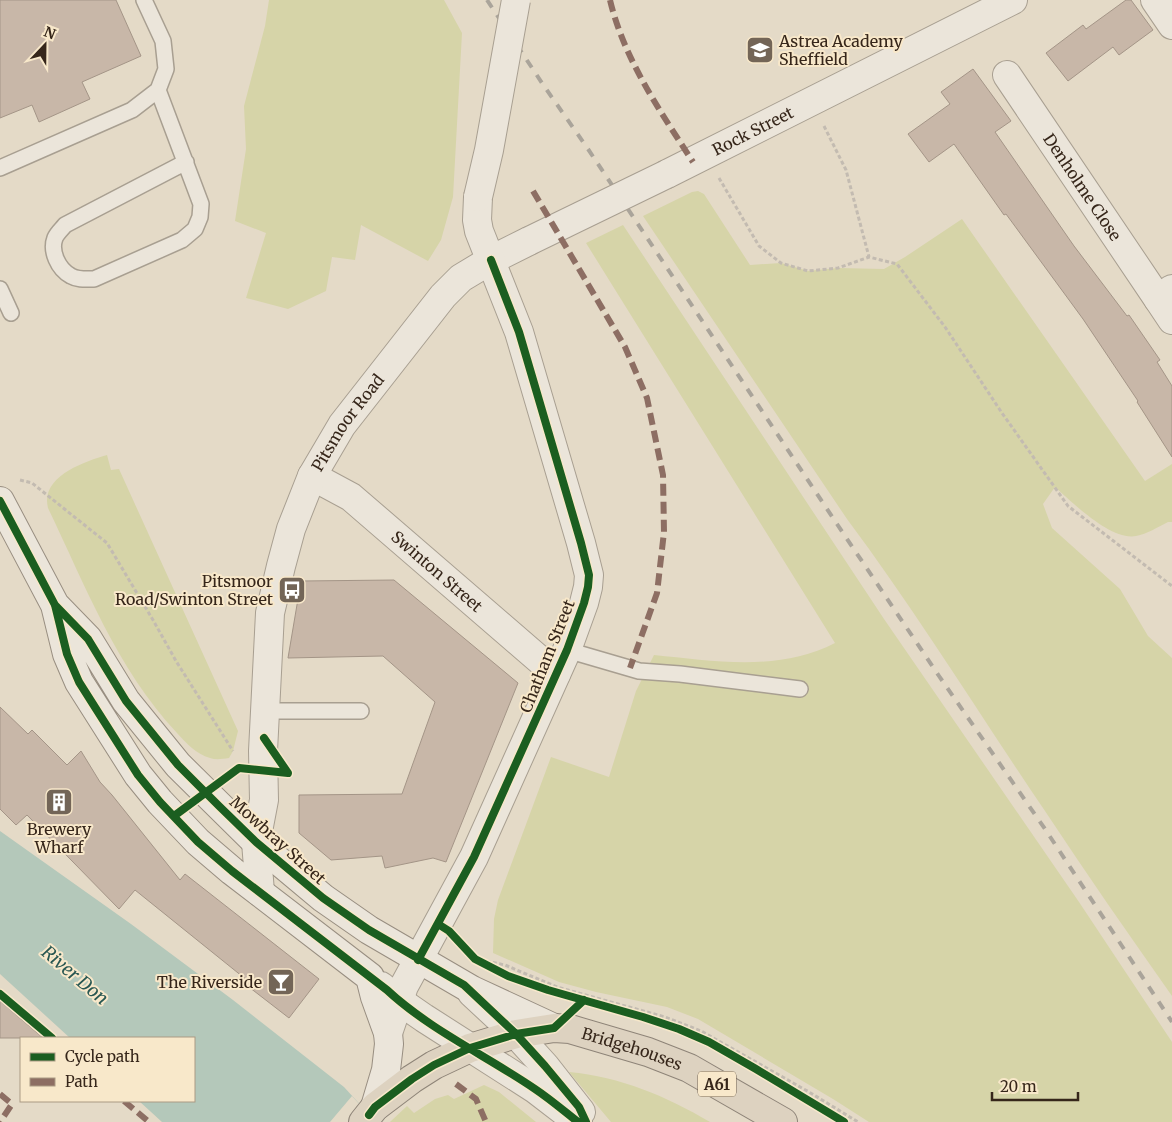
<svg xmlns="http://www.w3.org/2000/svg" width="1172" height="1122" viewBox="0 0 1172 1122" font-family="Merriweather,serif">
	<rect width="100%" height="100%" fill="#e4dac7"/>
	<path fill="#d6d4a8" d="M269 0H444L462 33 453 197 441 240 428 261 361 225 355 260 332 257 326 291 288 309 246 298 266 233 235 221 246 149 244 106 265 26Z
		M698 191 704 194 750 265 781 263 808 271 838 268 884 269 905 257 962 219 1145 481 1172 464V522H1168C1158 527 1147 534 1136 536 1111 541 1072 502 1055 487L1043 504 1052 528 1120 589 1148 636 1172 658V996C1129 935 1086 873 1045 811 979 714 918 614 847 519L643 216 692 192Z
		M623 225 884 619 1079 902 1172 1042V1122H869L833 1099 698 1019 667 1007 596 992 559 982 493 953 494 919 498 900 551 757 609 777 636 691 654 655C714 661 779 672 835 643L586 243Z
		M107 455 111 470 119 469 238 731 233 751 229 758C222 759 216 760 210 758 196 754 186 743 177 733 117 669 85 585 48 508 40 477 83 462 107 455Z
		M569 1072C621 1077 666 1096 710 1122H611Z
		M484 1085 499 1092 536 1122H390L407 1106 414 1113 435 1099 448 1095 454 1099Z"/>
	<path fill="#b4c8ba" d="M0 831 131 924 233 1000 344 1087 376 1122H162L139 1101H194V1038H70L0 974Z"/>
	<path fill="#e4dac7" d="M352 1096 369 1115 376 1122H330Z"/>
	<path fill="#c8b7a8" stroke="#a49587" d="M0 0H116L141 56 82 82 90 99 39 122 32 105 0 118Z
		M1126 0H1131L1153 30 1119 55 1113 47 1068 81 1046 53 1083 25 1086 29Z
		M973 69 1011 121 995 132 1074 246 1127 316 1129 315 1160 360 1157 362 1172 386V457L1137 402 1138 401 1083 319 1006 214 1004 215 954 144 929 162 908 134 950 104 941 92Z
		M394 580 518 683 446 862 433 858 385 868 382 856 331 860 299 833V795L402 794 435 702 383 656 288 658 301 581Z
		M0 707 28 734 32 730 67 765 81 751 100 782 112 795 180 880 185 874 319 979 289 1018 245 984 248 981 135 890 119 909 27 815 16 825 0 809Z
		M0 1001 43 1038H0Z"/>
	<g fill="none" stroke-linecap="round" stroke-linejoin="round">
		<g stroke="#a89f91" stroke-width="18">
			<path id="service" d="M158 90 201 204 200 217 195 229 182 240 94 279C86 279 78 280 71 276 58 269 50 251 55 238 57 233 62 229 65 225L186 162
				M0 168 132 110 158 90 166 69 163 41 144 0
				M0 289 11 313
				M567 650 639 671 680 674 800 689
				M265 711H361"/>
		</g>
		<g stroke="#a89f91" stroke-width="30">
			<g id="minor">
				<path d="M1155 0 1172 25"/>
				<path id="s1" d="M1007 75 1158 299 1172 289"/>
				<path id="s2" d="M667 174 1013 0"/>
				<path d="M491 260 529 241"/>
				<path d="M1158 299 1172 320"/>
				<path id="s3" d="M312 476 351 497 556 674"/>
				<path d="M381 986 398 1000 424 1018 535 1089 578 1122"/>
				<path d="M472 993 516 1034 545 1066 581 1112"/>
			</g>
		</g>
		<g stroke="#a89f91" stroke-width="30">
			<g id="tertiary">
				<path id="s4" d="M260 892 256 842 264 800 263 751 270 613 281 566 291 529 312 476 342 425 443 296 461 278 491 260"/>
				<path d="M388 1033 404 986 474 857 567 650 584 603 588 587 589 575 581 543 519 332 479 231 477 220 478 197"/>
			</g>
		</g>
		<g stroke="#988e81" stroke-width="30">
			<path id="secondary" d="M0 501 55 605 67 654 79 682 138 775 160 802 198 842 232 871 370 977 375 997 388 1033 389 1044 386 1070 375 1107
				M55 605 88 639 126 701 178 765 256 842 323 898 369 930 472 990 554 1028"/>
		</g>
		<g stroke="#8e8478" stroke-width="30">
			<g id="trunk">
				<path id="s5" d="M363 1122 375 1107 412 1079 434 1065 470 1048 516 1034 554 1028 570 1029 648 1052 689 1068 783 1122"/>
			</g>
		</g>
		<path stroke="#c3bbb1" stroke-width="3" stroke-dasharray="4 2.5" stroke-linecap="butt" d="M824 126 846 170 869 257
			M719 178 759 246 781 263 808 271 838 268 869 257 897 264 945 327 1002 413 1068 506 1172 586
			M20 480 32 483 107 543 153 620 176 661 233 751
			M480 960 505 965 557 987 665 1017 701 1031 809 1092 858 1122"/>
		<use href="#service" stroke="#ebe5da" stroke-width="15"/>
		<use href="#minor" stroke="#ebe5da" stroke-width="28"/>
		<use href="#tertiary" stroke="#ebe5da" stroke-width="28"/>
		<use href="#secondary" stroke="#ebe5da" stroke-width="28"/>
		<use href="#trunk" stroke="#ddd2c0" stroke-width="28"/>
		<path stroke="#aaa49a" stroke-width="4" stroke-dasharray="9 9" stroke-linecap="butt" d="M487 0 544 86 588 149 837 524 939 676 1045 829 1172 1022"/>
		<g stroke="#a89f91" stroke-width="30" stroke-linecap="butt">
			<path id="minor-bridge" d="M529 241 667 174"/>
		</g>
		<g stroke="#a89f91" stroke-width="30" stroke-linecap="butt">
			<path id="tertiary-bridge" d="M478 197 489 150 516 0"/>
		</g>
		<use href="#minor-bridge" stroke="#ebe5da" stroke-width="28"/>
		<use href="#tertiary-bridge" stroke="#ebe5da" stroke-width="28"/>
		<path stroke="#8d6e63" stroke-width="6" stroke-dasharray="12 6" stroke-linecap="butt" d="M610 0C624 59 660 111 693 162
			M533 191 625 347 647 398 663 475 664 532 657 593 630 668
			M456 1084 476 1099 486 1122
			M0 1094 12 1104 0 1122
			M124 1101 149 1122"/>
		<g stroke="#f8e8ca" stroke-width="11">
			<path id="cycleway" d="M0 501 55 605 67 654 79 682 138 775 160 802 198 842 232 871 387 990C430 1030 487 1056 535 1089 550 1099 564 1111 578 1122
				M55 605 88 639 126 701 178 765 219 806 256 842 323 898 369 930 464 985 516 1034 545 1066 579 1107 586 1122
				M174 816 239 768 288 773 264 738
				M438 924 449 931 475 959 508 976 548 990 643 1017 679 1029 709 1042 756 1069 844 1122
				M418 960 474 857 567 650 584 603 588 587 589 575 581 543 519 332 491 260
				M0 994 52 1038
				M369 1115 375 1107 412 1079 434 1065 470 1048 516 1034 554 1028 584 1000"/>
		</g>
		<use href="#cycleway" stroke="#1b5e20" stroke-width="8"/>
	</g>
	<defs>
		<g id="school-square" transform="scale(1.4375)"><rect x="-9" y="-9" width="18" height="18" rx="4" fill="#736557" stroke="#f8e8ca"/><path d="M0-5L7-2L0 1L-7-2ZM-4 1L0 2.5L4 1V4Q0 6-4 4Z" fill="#fff"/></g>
		<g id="bus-square" transform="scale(1.4375)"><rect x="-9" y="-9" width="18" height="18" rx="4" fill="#736557" stroke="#f8e8ca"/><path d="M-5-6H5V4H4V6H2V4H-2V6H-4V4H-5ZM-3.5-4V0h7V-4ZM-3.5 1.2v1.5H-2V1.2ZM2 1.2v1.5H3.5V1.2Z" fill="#fff"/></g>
		<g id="building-square" transform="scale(1.4375)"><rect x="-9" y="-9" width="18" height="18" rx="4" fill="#736557" stroke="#f8e8ca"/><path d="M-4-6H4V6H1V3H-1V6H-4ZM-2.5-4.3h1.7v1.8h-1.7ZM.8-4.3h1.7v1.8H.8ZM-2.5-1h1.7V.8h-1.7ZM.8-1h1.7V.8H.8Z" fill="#fff"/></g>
		<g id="bar-square" transform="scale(1.4375)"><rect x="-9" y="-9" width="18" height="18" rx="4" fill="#736557" stroke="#f8e8ca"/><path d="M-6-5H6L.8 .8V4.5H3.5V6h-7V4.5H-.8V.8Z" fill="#fff"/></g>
	</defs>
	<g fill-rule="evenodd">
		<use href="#school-square" x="760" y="50"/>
		<use href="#bus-square" x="292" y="590"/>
		<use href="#building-square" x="59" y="802"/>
		<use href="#bar-square" x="281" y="982"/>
	</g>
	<g text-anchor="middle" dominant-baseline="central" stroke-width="4" stroke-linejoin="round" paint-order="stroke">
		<rect fill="#f8e8ca" stroke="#70604f" stroke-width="1" x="698" y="1071.5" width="38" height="25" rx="4"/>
		<g font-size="15" font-weight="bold" fill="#36261a">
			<text x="717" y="1084">A61</text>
		</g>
		<g font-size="16" fill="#36261a" stroke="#f8e8ca" text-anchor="end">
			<text x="779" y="41" text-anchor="start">Astrea Academy<tspan x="779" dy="18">Sheffield</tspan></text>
			<text x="273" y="581">Pitsmoor<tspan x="273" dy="18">Road/Swinton Street</tspan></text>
			<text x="59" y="829" text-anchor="middle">Brewery<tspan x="59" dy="18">Wharf</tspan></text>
			<text x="262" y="982">The Riverside</text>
		</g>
		<g font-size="16" fill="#36261a" stroke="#f8e8ca">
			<text stroke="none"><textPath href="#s2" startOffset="96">Rock Street</textPath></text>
			<text stroke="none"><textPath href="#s1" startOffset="135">Denholme Close</textPath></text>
			<text stroke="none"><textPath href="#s4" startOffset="488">Pitsmoor Road</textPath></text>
			<text stroke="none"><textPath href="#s3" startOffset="158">Swinton Street</textPath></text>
			<text transform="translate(547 656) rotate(-68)">Chatham Street</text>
			<text transform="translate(278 840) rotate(42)">Mowbray Street</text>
			<text stroke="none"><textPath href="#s5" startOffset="299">Bridgehouses</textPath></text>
		</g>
		<g font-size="18" font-style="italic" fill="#285752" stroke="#f8e8ca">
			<text transform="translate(75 975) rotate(40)">River Don</text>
		</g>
	</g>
	<rect x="20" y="1037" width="175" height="65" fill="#f8e8ca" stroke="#aa9a84"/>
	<rect x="30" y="1053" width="25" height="8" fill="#1b5e20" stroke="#aa9a84"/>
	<text x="65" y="1062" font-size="15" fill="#36261a">Cycle path</text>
	<rect x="30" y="1078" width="25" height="8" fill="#8d6e63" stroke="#aa9a84"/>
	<text x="65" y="1087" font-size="15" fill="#36261a">Path</text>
	<g transform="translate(45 45) rotate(22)" stroke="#f8e8ca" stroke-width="4" paint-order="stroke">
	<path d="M0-4L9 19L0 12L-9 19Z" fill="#36261a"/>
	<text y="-8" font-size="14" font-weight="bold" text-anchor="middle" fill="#36261a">N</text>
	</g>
	<path d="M992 1092v8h86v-8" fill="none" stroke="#36261a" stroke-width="2.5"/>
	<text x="1000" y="1092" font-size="15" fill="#36261a" stroke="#f8e8ca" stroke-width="4" paint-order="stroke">20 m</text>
</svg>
